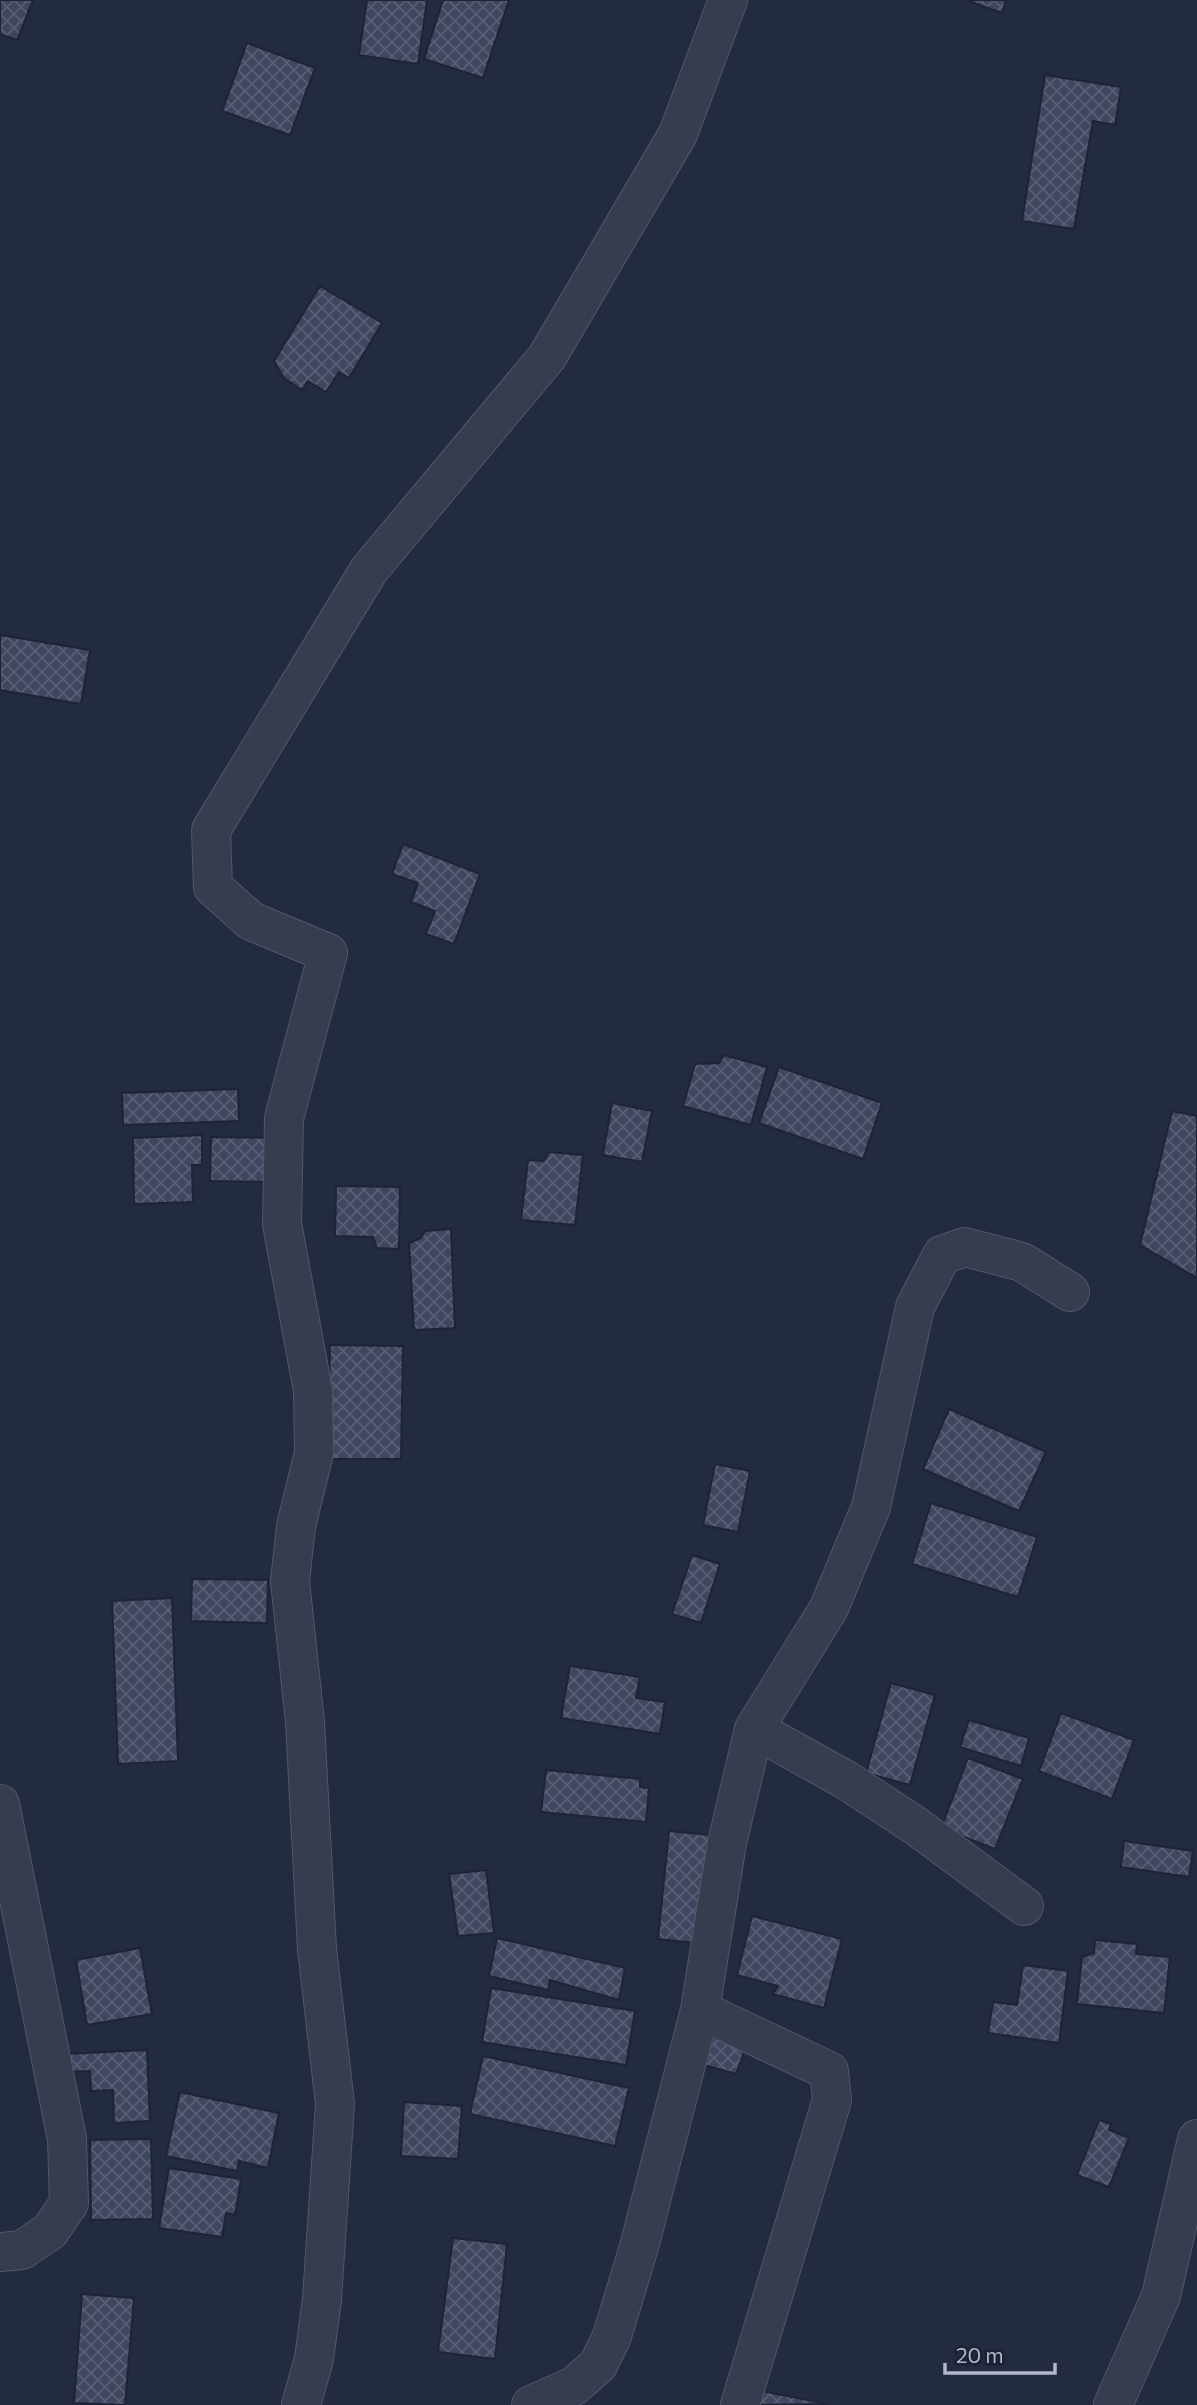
<svg xmlns="http://www.w3.org/2000/svg" width="1197" height="2405" viewBox="0 0 1197 2405" font-family="Commissioner,sans-serif">
	<defs>
		<pattern id="building-cross-hatch" width="8" height="8" patternUnits="userSpaceOnUse" patternTransform="scale(1.75)"><rect width="8" height="8" fill="#3e475f"/><path d="M0 0l8 8M0 8l8-8" fill="none" stroke="#585f75"/></pattern>
	</defs>
	<rect width="100%" height="100%" fill="#222b3f"/>
	<path fill="url(#building-cross-hatch)" stroke="#1d2436" stroke-width="2" d="M0 0H33L17 40 0 34Z
		M367 0H427L418 64 359 55Z
		M443 0H509L483 78 424 59Z
		M966 0H1006L1002 13Z
		M247 43 315 68 290 135 222 111Z
		M1045 75 1121 87 1115 125 1093 121 1074 229 1022 221Z
		M320 286 382 323 349 378 339 372 326 392 308 381 302 390 284 378 274 361Z
		M0 635 90 650 81 704 0 690Z
		M403 844 480 874 454 944 426 934 435 911 411 902 418 883 392 874Z
		M724 1055 767 1067 751 1125 683 1106 695 1064 719 1063Z
		M779 1067 882 1103 863 1159 759 1123Z
		M238 1089 239 1121 123 1125 122 1093Z
		M612 1103 652 1111 642 1162 603 1155Z
		M1172 1111 1197 1116V1278L1140 1245Z
		M202 1135V1165H192L193 1202 134 1204 133 1138Z
		M211 1137 282 1138 281 1182 210 1181Z
		M549 1152 583 1155 575 1225 521 1220 528 1160 544 1161Z
		M336 1186 400 1187 399 1249 377 1248 373 1237 335 1236Z
		M451 1229 455 1328 414 1330 409 1243 421 1238 425 1231Z
		M330 1345 403 1346 401 1459H328Z
		M949 1409 1046 1452 1019 1511 923 1469Z
		M715 1464 750 1471 738 1532 703 1525Z
		M931 1503 1037 1537 1018 1597 912 1564Z
		M692 1555 720 1564 701 1623 672 1614Z
		M192 1579 268 1580 267 1623 191 1621Z
		M172 1598 178 1761 118 1764 112 1601Z
		M570 1666 640 1677 636 1698 665 1702 660 1734 561 1718Z
		M891 1683 935 1695 910 1785 866 1773Z
		M1061 1713 1134 1740 1112 1799 1039 1771Z
		M969 1720 1029 1738 1021 1766 960 1747Z
		M968 1758 1023 1779 995 1849 941 1828Z
		M546 1770 640 1779V1787L649 1788 646 1822 541 1812Z
		M669 1831 710 1835 695 1943 658 1939Z
		M1124 1841 1193 1851 1189 1877 1121 1867Z
		M486 1870 494 1933 458 1936 449 1874Z
		M752 1916 842 1939 824 2008 773 1994 778 1986 737 1975Z
		M497 1938 625 1968 619 2000 550 1980 548 1990 489 1976Z
		M1095 1940 1137 1944 1136 1954 1170 1957 1164 2013 1077 2004 1082 1957 1094 1953Z
		M140 1948 152 2014 87 2025 76 1960Z
		M1023 1965 1068 1971 1059 2043 988 2033 993 2002 1017 2005Z
		M491 1988 635 2011 626 2065 482 2042Z
		M715 2032 747 2044 736 2074 704 2065Z
		M147 2050 150 2121 114 2123 113 2090 91 2091 90 2071 66 2072V2054Z
		M483 2056 629 2088 615 2146 470 2114Z
		M180 2092 279 2113 268 2168 239 2161 237 2171 166 2156Z
		M404 2102 462 2106 458 2159 401 2156Z
		M1099 2120 1111 2124 1109 2130 1129 2138 1109 2187 1077 2175Z
		M151 2139 153 2219 91 2220 90 2140Z
		M169 2168 241 2179 235 2215 226 2213 222 2237 159 2228Z
		M453 2238 507 2244 495 2359 438 2352Z
		M82 2294 134 2298 125 2405 74 2403Z
		M752 2389 828 2404 751 2405Z"/>
	<g fill="none" stroke-linecap="round" stroke-linejoin="round">
		<g stroke="#51586a" stroke-width="40">
			<path id="minor" d="M754 1729 846 1780 916 1826 1024 1906
				M0 1804 67 2139 69 2203 50 2231 22 2250 0 2252
				M700 2010 829 2071 832 2100 740 2405
				M301 2405 314 2359 322 2299 335 2104 317 1949 305 1722 290 1581 296 1526 314 1453 313 1391 282 1224 284 1118 328 953 251 921 213 887 211 830 369 570 547 357 678 134 728 0
				M531 2405 574 2386 598 2365 612 2336 639 2247 700 2010 727 1843 754 1729 829 1608 871 1507 915 1307 942 1255 965 1247 1022 1262 1070 1292
				M1113 2405 1161 2296 1197 2139"/>
		</g>
		<use href="#minor" stroke="#363d4f" stroke-width="38"/>
	</g>
	<path d="M945 2363v10h110v-10" fill="none" stroke="#b2b8ca" stroke-width="3.5"/>
	<text x="956" y="2363" font-size="21" fill="#b2b8ca" stroke="#1b2234" stroke-width="5" paint-order="stroke">20 m</text>
</svg>
